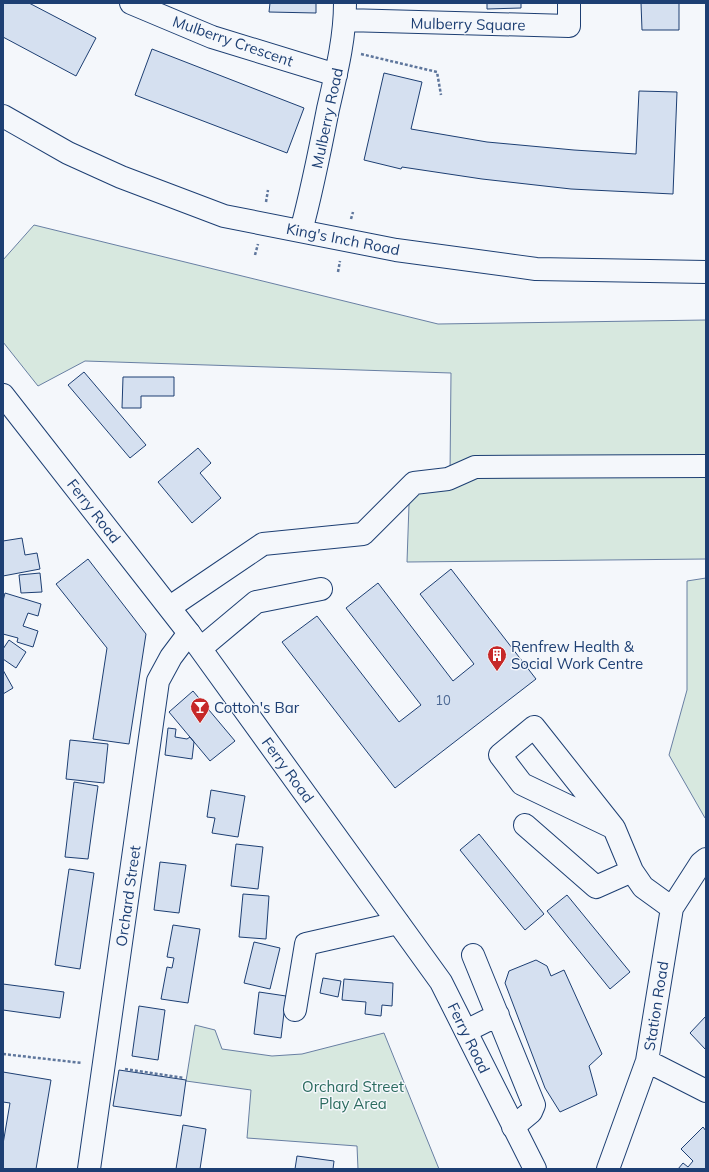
<svg xmlns="http://www.w3.org/2000/svg" width="709" height="1172" viewBox="0 0 709 1172" font-family="Mulish,sans-serif">
	<rect width="100%" height="100%" fill="#f4f7fb"/>
	<path fill="#d7e8df" stroke="#687fa3" d="M34 225 438 324 706 320V559L407 562 410 476 450 474 451 373 85 361 38 386 3 342V260Z
		M706 578V817L705 818 669 755 687 690V581Z
		M195 1025 215 1030 222 1049 272 1056 302 1054 384 1033 439 1169H358L357 1146 247 1138 251 1090 186 1081Z"/>
	<path fill="#d5e0f0" stroke="#1d3f73" d="M3 3H29L96 38 76 76 3 37Z
		M270 3H316V13L269 12Z
		M487 3H521V8L487 9Z
		M641 3H679V30H642Z
		M152 49 304 108 287 153 135 95Z
		M384 73 422 82 411 129 487 142 574 150 636 154 639 91 677 92 673 194 571 189 482 179 402 167 401 169 364 160Z
		M84 372 146 445 130 458 68 385Z
		M123 377H174V396H141V408H122Z
		M198 448 211 463 200 473 221 498 192 523 158 482Z
		M22 538 25 555 37 553 40 569 3 576V541Z
		M88 559 146 634 129 744 93 739 107 648 56 584Z
		M451 569 536 679 395 788 282 642 317 616 399 722 421 705 346 608 378 583 453 681 474 664 420 594Z
		M40 573 42 592 21 593 19 575Z
		M5 593 41 604 38 616 28 613 23 626 38 631 33 647 17 642 18 638 3 634V601Z
		M9 640 26 652 16 668 3 659V649Z
		M3 670 13 688 3 694Z
		M193 691 235 741 210 761 169 712Z
		M168 728 176 729 175 737 187 739 190 737 194 742 192 759 165 755Z
		M70 740 108 744 104 783 66 779Z
		M74 782 98 786 88 859 65 857Z
		M211 790 245 796 238 837 212 833 215 818 207 817Z
		M479 834 544 914 525 930 460 850Z
		M236 844 263 847 258 889 231 886Z
		M160 862 186 865 179 913 154 910Z
		M69 869 94 873 80 969 55 965Z
		M243 894 269 896 266 939 239 937Z
		M567 895 630 972 610 989 547 911Z
		M173 925 200 929 188 1003 161 999 167 967 172 968 174 958 167 957Z
		M254 942 280 948 270 989 244 983Z
		M536 960 547 966 551 976 564 970 602 1054 589 1066 597 1095 560 1112 545 1088 505 983 509 971Z
		M323 978 341 981 338 997 320 993Z
		M344 979 393 983 392 1006 382 1005 381 1016 365 1014 366 1002 342 1000Z
		M3 984 64 992 60 1018 3 1010Z
		M259 992 286 996 281 1038 254 1034Z
		M139 1006 165 1010 158 1060 132 1056Z
		M706 1016V1050L690 1033Z
		M119 1070 186 1080 181 1116 113 1106Z
		M3 1072 51 1080 36 1169H3V1144L10 1103 3 1102Z
		M183 1125 206 1129 200 1169H176Z
		M703 1127 706 1131V1169H678L683 1163 688 1167 693 1161 681 1149Z
		M297 1156 334 1161 333 1169H295Z"/>
	<g fill="none" stroke-linecap="round" stroke-linejoin="round">
		<g stroke="#1d3f73" stroke-width="24">
			<path id="minor" d="M131 3 212 37 336 75
				M345 20 569 26V3
				M3 116 68 153 121 177 224 216 396 250 536 269 706 272
				M301 231C312 191 320 150 328 109 336 74 345 39 345 3
				M170 607 263 544 363 534 414 483 448 479 475 467 706 466
				M201 648 256 602 321 589
				M525 825 596 887 632 871 643 887 672 908
				M614 828 534 727 500 755 522 784 614 828 632 871
				M473 955 534 1105 531 1112 513 1127
				M295 1010 306 944 398 923
				M466 1031 498 1015
				M647 1061 706 1091
				M89 1169 158 681 171 657 189 633
				M608 1169 647 1061 672 908 701 863 706 859"/>
		</g>
		<g stroke="#1d3f73" stroke-width="24">
			<path id="major" d="M3 395 189 633 441 982 535 1169"/>
		</g>
		<path stroke="#5e769c" stroke-width="2.5" stroke-dasharray="3 2" stroke-linecap="butt" d="M361 54 437 72 441 95
			M266 202 268 190
			M351 219 353 212
			M255 255 258 244
			M338 272 340 261
			M3 1054 82 1063
			M125 1069 184 1078"/>
		<use href="#minor" stroke="#f4f7fb" stroke-width="22"/>
		<use href="#major" stroke="#f4f7fb" stroke-width="22"/>
	</g>
	<defs>
		<g id="building-pin" transform="scale(1)"><path d="M0 17L-7.5 6A9.5 9.5 0 1 1 7.5 6Z" fill="#c62828" stroke="#f4f7fb"/><path d="M-4-6H4V6H1V3H-1V6H-4ZM-2.5-4.3h1.7v1.8h-1.7ZM.8-4.3h1.7v1.8H.8ZM-2.5-1h1.7V.8h-1.7ZM.8-1h1.7V.8H.8Z" fill="#fff"/></g>
		<g id="bar-pin" transform="scale(1)"><path d="M0 17L-7.5 6A9.5 9.5 0 1 1 7.5 6Z" fill="#c62828" stroke="#f4f7fb"/><path d="M-6-5H6L.8 .8V4.5H3.5V6h-7V4.5H-.8V.8Z" fill="#fff"/></g>
	</defs>
	<g fill-rule="evenodd">
		<use href="#building-pin" x="497" y="655"/>
		<use href="#bar-pin" x="200" y="707"/>
	</g>
	<g text-anchor="middle" dominant-baseline="central" stroke-width="3" stroke-linejoin="round" paint-order="stroke">
		<g font-size="13" fill="#4b6792">
			<text x="443" y="700">10</text>
		</g>
		<g font-size="15" fill="#1d3f73" stroke="#f4f7fb">
			<text transform="translate(468 24) rotate(1)">Mulberry Square</text>
			<text transform="translate(233 41) rotate(19)">Mulberry Crescent</text>
			<text transform="translate(327 118) rotate(-78)">Mulberry Road</text>
			<text transform="translate(343 239) rotate(11)">King's Inch Road</text>
			<text transform="translate(94 511) rotate(52)">Ferry Road</text>
			<text transform="translate(288 770) rotate(54)">Ferry Road</text>
			<text transform="translate(128 896) rotate(-82)">Orchard Street</text>
			<text transform="translate(656 1006) rotate(-81)">Station Road</text>
			<text transform="translate(469 1038) rotate(64)">Ferry Road</text>
		</g>
		<g font-size="15" fill="#1d3f73" stroke="#f4f7fb" text-anchor="start">
			<text x="511" y="646">Renfrew Health &amp;<tspan x="511" dy="17">Social Work Centre</tspan></text>
			<text x="214" y="707">Cotton's Bar</text>
		</g>
		<g font-size="15" fill="#2c6c60" stroke="#f4f7fb">
			<text x="353" y="1086">Orchard Street<tspan x="353" dy="17">Play Area</tspan></text>
		</g>
	</g>
	<rect width="709" height="1172" fill="none" stroke="#1d3f73" stroke-width="8"/>
</svg>
